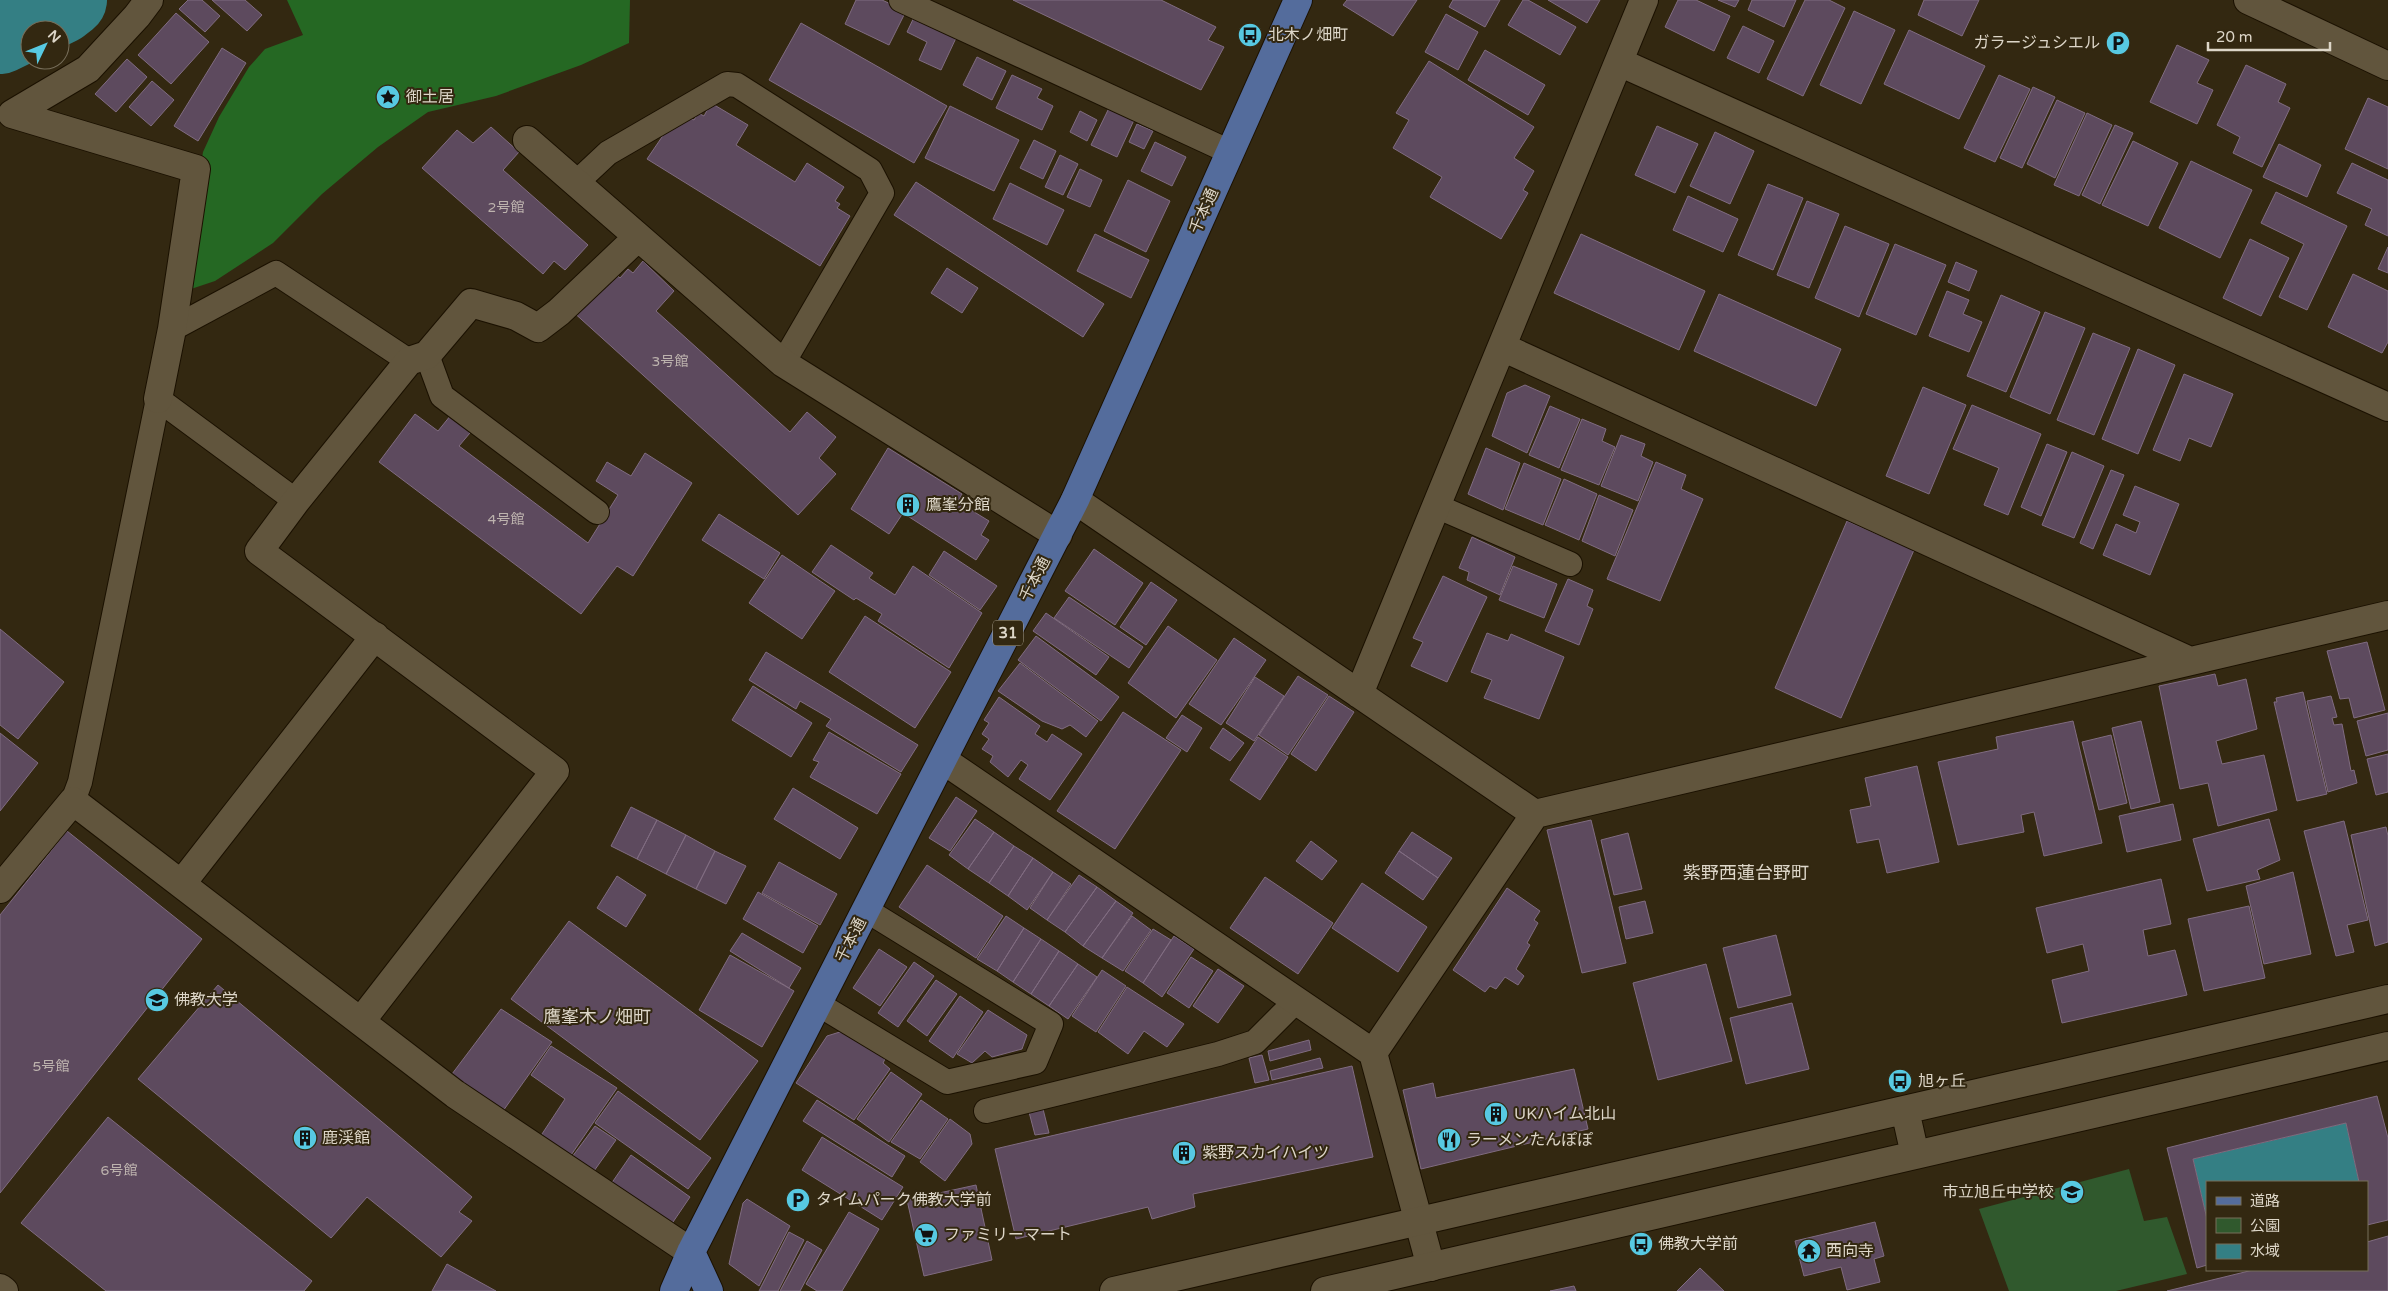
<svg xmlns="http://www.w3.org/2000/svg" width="2388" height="1291" font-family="'Varela Round','Noto Sans JP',sans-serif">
  <rect width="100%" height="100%" fill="#332811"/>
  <path fill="#30592d" d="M2129,1169L2144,1221L2167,1217L2187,1274L2116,1291H2009L1979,1209Z"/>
  <path fill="#256823" d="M287,0H630L629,43L581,65L496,96L428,112L378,147L322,194L273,243L215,281L185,291L192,220L203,152L219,117L249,67L265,49L303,35Z"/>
  <path fill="#347f84" d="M2346,1123L2359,1182H2207V1219L2193,1159Z"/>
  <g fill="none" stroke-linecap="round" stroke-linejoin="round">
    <path stroke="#347f84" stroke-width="74" d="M0,37L61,7L70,0"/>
  </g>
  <path fill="#5d4a5e" stroke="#806c81" d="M188,0H202L220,16L205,32L179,9Z
    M212,0H245L262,15L247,31Z
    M856,0H882L906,11L889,45L845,24Z
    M1013,0H1161L1216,27L1208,40L1224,47L1201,90Z
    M1347,0H1417L1393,36L1343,5Z
    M1453,0H1500L1485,27L1449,7Z
    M1523,0H1528L1576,27L1560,55L1508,25Z
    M1548,0H1600L1587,23Z
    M1678,0H1696L1730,16L1714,51L1665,27Z
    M1718,0H1739L1735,7Z
    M1752,0H1796L1784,27L1748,10Z
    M1805,0H1829L1845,8L1803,96L1767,79Z
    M1924,0H1979L1962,36L1918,15Z
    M1854,11L1895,30L1861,104L1820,85Z
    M176,13L209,42L171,84L138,55Z
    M916,13L956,38L941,70L919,60L927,42L907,32Z
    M1446,14L1478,32L1458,70L1425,52Z
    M801,23L947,106L914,163L769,80Z
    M1743,26L1774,41L1759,73L1727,58Z
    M1909,30L1985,66L1959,119L1884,84Z
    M2177,45L2209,60L2197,83L2213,90L2197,124L2150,102Z
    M222,48L246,63L198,141L174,126Z
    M1485,50L1545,85L1528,115L1468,80Z
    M977,57L1006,71L992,100L963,85Z
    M127,59L147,77L116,112L95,94Z
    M1429,61L1534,127L1514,158L1534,171L1523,190L1528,193L1501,239L1430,197L1442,177L1393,148L1409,120L1396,113Z
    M2246,65L2286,84L2278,102L2290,108L2262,167L2233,153L2240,137L2217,125Z
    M1012,75L1042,89L1037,98L1053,106L1042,130L996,108Z
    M1999,75L2030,89L1995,162L1964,148Z
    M152,81L174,100L151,126L129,107Z
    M2033,87L2055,97L2022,168L2000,158Z
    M2368,98L2388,107V169L2345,149Z
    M2057,100L2085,113L2055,178L2027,164Z
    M711,103L748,125L736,145L795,182L807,163L844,187L835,201L840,204L837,208L850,216L820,266L647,159L679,112L694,120L698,113L704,116Z
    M950,106L1019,140L994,191L925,158Z
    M1109,108L1134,120L1117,157L1091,145Z
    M1080,111L1097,120L1087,141L1070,132Z
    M2087,113L2112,125L2079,196L2054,185Z
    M1137,124L1153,131L1144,149L1129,142Z
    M2115,125L2133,133L2100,204L2082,195Z
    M1657,126L1698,144L1675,193L1635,175Z
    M491,127L519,152L503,170L588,245L565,270L554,261L543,274L422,168L457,130L473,143Z
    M1715,132L1754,151L1730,204L1690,186Z
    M1034,140L1056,151L1043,179L1020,168Z
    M2133,141L2178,163L2148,226L2102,205Z
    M1155,142L1186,157L1172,186L1141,171Z
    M2279,144L2321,165L2307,197L2263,177Z
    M1060,155L1078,164L1063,195L1045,187Z
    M2191,161L2252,190L2220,258L2159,228Z
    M2352,163L2388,180V236L2365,225L2372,209L2337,193Z
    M1080,169L1102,180L1090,207L1067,197Z
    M1128,180L1170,201L1146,252L1104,231Z
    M916,182L1104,304L1083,337L894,215Z
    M1010,183L1064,210L1047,245L993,219Z
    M1768,184L1803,198L1773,270L1738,255Z
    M2276,192L2347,226L2307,310L2279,297L2304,244L2261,223Z
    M1688,196L1738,219L1723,252L1673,230Z
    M1807,201L1839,214L1809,288L1777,275Z
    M1845,226L1889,244L1859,317L1815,298Z
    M1095,234L1149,260L1131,298L1077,271Z
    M1581,234L1705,291L1679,350L1554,293Z
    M2250,239L2289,258L2261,316L2223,298Z
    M1895,244L1946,265L1916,335L1866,314Z
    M2388,247V273L2378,269Z
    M643,261L674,291L656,311L790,432L807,412L836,437L819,458L836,474L798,515L571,310L609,268L620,278L628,269L633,273Z
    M1956,262L1977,271L1969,291L1948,282Z
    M947,268L978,288L962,313L931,293Z
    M2353,274L2388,291V342L2382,353L2328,327Z
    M1947,291L1969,300L1963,314L1982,322L1969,352L1929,336Z
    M1719,294L1841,349L1816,406L1694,351Z
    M2001,295L2040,312L2006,392L1967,376Z
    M2045,312L2085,328L2050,414L2010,397Z
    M2093,333L2130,348L2094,435L2057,420Z
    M2138,349L2175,365L2138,454L2102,439Z
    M2184,374L2233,394L2211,447L2189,438L2180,461L2153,450Z
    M1525,385L1550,396L1527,453L1492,436L1507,393Z
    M1923,387L1966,405L1929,494L1886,476Z
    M1972,405L2041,434L2008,515L1984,505L1999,468L1953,449Z
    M1550,406L1580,419L1559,468L1529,455Z
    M455,410L475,427L459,446L588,543L618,495L596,481L607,462L631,476L645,453L692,483L633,576L617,566L581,614L379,462L415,414L438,431Z
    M1582,419L1606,429L1602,441L1615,447L1599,485L1561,470Z
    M1621,435L1645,444L1641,456L1653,462L1638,501L1601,486Z
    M2047,444L2067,452L2041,516L2021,507Z
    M888,448L962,494L958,502L989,521L981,535L989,540L976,560L903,513L889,534L851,509Z
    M1486,448L1520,463L1503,510L1468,494Z
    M2072,452L2104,466L2074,538L2042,525Z
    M1656,462L1686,475L1681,489L1703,499L1660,601L1607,579Z
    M1524,463L1561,479L1543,525L1505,509Z
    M2111,470L2124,475L2093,549L2080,543Z
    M1564,479L1597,494L1579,540L1545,525Z
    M2135,486L2179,504L2150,575L2103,555L2116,524L2136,533L2140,522L2123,515Z
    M1599,495L1633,510L1615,556L1582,541Z
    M719,514L780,553L764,579L702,540Z
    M1847,521L1914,550L1841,718L1775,688Z
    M1472,537L1515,557L1500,595L1467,580L1469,572L1459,568Z
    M831,545L873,573L869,578L895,595L913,566L982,613L949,668L878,621L882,614L856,598L854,600L812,572Z
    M1094,549L1143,583L1115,625L1065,591Z
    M944,551L997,586L980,610L929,575Z
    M782,555L835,591L802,639L749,603Z
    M1513,566L1557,584L1544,618L1499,600Z
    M1443,576L1487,597L1447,682L1411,666L1423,642L1413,638Z
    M1568,579L1593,590L1587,606L1593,609L1579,645L1545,631Z
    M1151,582L1177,600L1146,645L1120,627Z
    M1069,597L1143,647L1129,668L1054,618Z
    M1046,613L1109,657L1096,675L1033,631Z
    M865,616L951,672L915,728L829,672Z
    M1168,626L1217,660L1176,718L1128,683Z
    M0,629L64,682L18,739L0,725Z
    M1487,633L1508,641L1511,634L1564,657L1539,719L1484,698L1492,680L1471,672Z
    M1036,636L1119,697L1101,721L1018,660Z
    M1234,638L1266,660L1221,725L1189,704Z
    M2367,642L2385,710L2354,718L2349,698L2340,699L2327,651Z
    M766,652L918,745L901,772L826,726L831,719L800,701L796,709L749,680Z
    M1020,663L1098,721L1086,737L1070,725L1062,729L1042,721L998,691Z
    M2215,674L2218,686L2246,679L2257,729L2216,741L2222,764L2264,755L2277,810L2218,826L2208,783L2180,789L2159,686Z
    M1298,676L1328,695L1288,755L1259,735Z
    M1255,677L1284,696L1254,741L1226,723Z
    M753,686L812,723L791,757L732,720Z
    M2303,692L2327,794L2297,801L2274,702H2277L2276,698Z
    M1329,696L1354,712L1316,771L1291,754Z
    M2331,696L2337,717L2332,718L2334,725L2342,724L2351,771L2354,770L2357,783L2328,792L2307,701Z
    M999,697L1040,726L1035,734L1047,742L1052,734L1082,754L1050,800L1019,779L1028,765L1021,760L1008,777L990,762L993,756L982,749L989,739L982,734L989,723L984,720Z
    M1123,712L1181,750L1115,849L1057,811Z
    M2388,713V750L2366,756L2357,721Z
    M1182,715L1202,728L1187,752L1166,738Z
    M2073,721L2102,843L2044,856L2034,812L2021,815L2024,832L1958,845L1938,762L1998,749L1996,737Z
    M2141,721L2160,802L2131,809L2112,728Z
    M1223,728L1244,743L1230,761L1210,748Z
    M829,732L901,774L877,814L810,777L819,762L813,760Z
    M0,733L38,763L0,811Z
    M2111,735L2127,803L2099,810L2082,742Z
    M1258,737L1288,757L1260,800L1230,780Z
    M2388,754V792L2376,795L2367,759Z
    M1917,766L1939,862L1887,873L1879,839L1857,843L1850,810L1871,806L1865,778Z
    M793,788L858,828L840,859L774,819Z
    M956,797L977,811L950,851L929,838Z
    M2173,804L2181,840L2127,852L2119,816Z
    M631,807L657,820L637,859L611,846Z
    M975,819L994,832L968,869L949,855Z
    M2269,819L2280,860L2257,870L2260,879L2207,891L2193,839Z
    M657,820L686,835L666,874L637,859Z
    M1591,820L1626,963L1582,973L1547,830Z
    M2344,821L2368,920L2347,925L2354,952L2336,956L2304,831Z
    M2386,827L2388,836V942L2375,946L2351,835Z
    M67,831L202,939L0,1193V915Z
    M994,832L1014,846L989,883L968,869Z
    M1412,832L1452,858L1438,878L1399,851Z
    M1628,833L1642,889L1614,895L1601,840Z
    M686,835L715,851L696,889L666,874Z
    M1311,841L1337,861L1322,880L1296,861Z
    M1014,846L1033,858L1008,896L989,883Z
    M715,851L746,866L726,904L696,889Z
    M1399,851L1438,878L1423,900L1385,873Z
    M1033,858L1053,872L1027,910L1008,896Z
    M779,862L837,894L820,925L762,893Z
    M927,865L1003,916L976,958L899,907Z
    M1053,872L1071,884L1047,920L1030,908Z
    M2293,872L2311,954L2264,964L2246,886Z
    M1079,875L1097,887L1065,932L1047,920Z
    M617,876L646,895L626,927L597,908Z
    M1265,877L1333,923L1298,974L1230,928Z
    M2161,879L2171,924L2143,930L2148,956L2175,950L2187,995L2062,1023L2052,980L2089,971L2083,944L2047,953L2036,908Z
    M1362,883L1427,927L1398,972L1332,928Z
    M1097,887L1116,901L1083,946L1065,932Z
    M1507,888L1540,911L1534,920L1538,923L1527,943L1530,945L1516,969L1524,976L1518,985L1505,977L1496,989L1490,986L1485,992L1453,970Z
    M758,892L818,926L803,953L743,919Z
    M1116,901L1133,913L1102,958L1083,946Z
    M1645,901L1653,933L1626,939L1619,907Z
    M2249,906L2265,978L2204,991L2188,919Z
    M1006,916L1024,928L997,971L977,959Z
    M1132,916L1151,930L1123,971L1102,958Z
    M569,921L758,1061L700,1140L511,999Z
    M1024,928L1041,939L1013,982L997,971Z
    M1153,929L1171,940L1143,983L1125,971Z
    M742,933L801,968L789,988L730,951Z
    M1776,935L1791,995L1738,1008L1723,948Z
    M1174,936L1194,949L1162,997L1143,983Z
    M1041,939L1059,951L1031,994L1013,982Z
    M879,949L907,967L880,1006L853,988Z
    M1059,951L1078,964L1049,1006L1031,994Z
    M730,955L794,991L762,1047L699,1010Z
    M1191,957L1213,971L1189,1008L1167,993Z
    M914,962L934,976L898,1027L878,1013Z
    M1078,964L1097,977L1068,1019L1049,1006Z
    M1706,964L1732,1061L1658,1080L1633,983Z
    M1218,969L1244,986L1218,1023L1193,1006Z
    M1102,970L1126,986L1096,1032L1072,1016Z
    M936,980L957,994L927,1036L907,1021Z
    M218,985L472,1197L459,1212L472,1221L441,1257L367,1197L331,1238L138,1079Z
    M1127,987L1184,1024L1167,1047L1144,1031L1128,1054L1098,1032Z
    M960,996L983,1012L953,1058L929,1041Z
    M1792,1003L1809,1069L1746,1084L1730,1018Z
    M501,1009L552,1042L503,1111L452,1074Z
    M988,1010L1027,1035L1022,1049L992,1057L985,1051L972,1063L957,1054Z
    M843,1031L885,1059L883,1063L890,1069L854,1120L796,1083L827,1036Z
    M1309,1040L1311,1050L1270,1061L1268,1051Z
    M551,1046L617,1088L569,1158L540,1137L565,1099L531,1075Z
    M1262,1055L1269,1080L1255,1083L1249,1058Z
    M1320,1058L1323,1068L1272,1080L1270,1071Z
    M1352,1066L1373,1157L1193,1194L1195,1207L1152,1219L1148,1207L1016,1239L995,1149Z
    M1574,1069L1588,1129L1421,1169L1403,1090L1433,1083L1436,1098Z
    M891,1072L922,1094L889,1142L857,1119Z
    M618,1091L711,1158L688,1189L595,1123Z
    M2377,1096L2388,1138V1220L2367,1225V1182H2359L2346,1123L2193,1159L2207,1219V1265L2197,1268L2167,1148Z
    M817,1100L905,1156L892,1177L803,1121Z
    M921,1100L948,1119L920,1159L891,1142Z
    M1043,1109L1049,1133L1035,1135L1029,1112Z
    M108,1117L312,1281L304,1291H106L21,1223Z
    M950,1119L970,1134L972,1144L945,1181L920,1162Z
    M595,1126L616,1140L594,1171L572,1157Z
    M822,1137L903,1187L882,1220L802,1170Z
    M631,1155L690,1197L671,1225L611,1184Z
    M976,1185L992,1260L924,1276L907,1200Z
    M747,1199L790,1226L759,1286L729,1264L743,1203Z
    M849,1212L879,1229L842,1291H817L806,1284Z
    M1875,1222L1884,1256L1874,1259L1880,1282L1847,1290L1841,1267L1804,1276L1795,1241Z
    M789,1232L804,1240L778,1291H759Z
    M2388,1236V1291H2167L2253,1270H2367V1242Z
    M807,1241L822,1250L800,1291H780Z
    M447,1264L496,1291H432Z
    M1700,1268L1724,1291H1677Z
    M1574,1286L1576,1291H1550Z"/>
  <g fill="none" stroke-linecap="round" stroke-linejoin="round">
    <g stroke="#1b1100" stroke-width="26">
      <path id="lane" d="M901,0L1230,152
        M577,182L608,153L727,84L737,85L870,170L882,193L783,363
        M172,329L276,273L409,361
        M427,355L442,396L597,512
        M1436,506L1570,564
        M73,801L80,782L158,399L296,501
        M818,1004L947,1082L1035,1062L1051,1024L866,910
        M986,1111L1218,1054L1255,1042L1296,1001"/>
    </g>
    <g stroke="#1b1100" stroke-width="30">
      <path id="street" d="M149,0L137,16L88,69L12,114L196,169L172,329L158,399
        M2248,0L2388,66
        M1619,62L2388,407
        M527,140L783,363L1058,535
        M1502,347L2190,661
        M1075,500L1535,814
        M1359,694L1644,0
        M943,760L1373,1053L1535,814L2388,615
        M182,883L375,636
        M0,889L73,801L455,1094L691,1252
        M361,1021L555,771L259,551L296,501L409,361L427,355L471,303L516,316L538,328L559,312L637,238
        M1373,1053L1431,1267
        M0,1288L4,1291"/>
    </g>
    <g stroke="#1b1100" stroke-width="30">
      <path id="secondary" d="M1905,1110L1915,1155
        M1114,1291L2388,999
        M1325,1291L2388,1046"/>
    </g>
    <g stroke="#1b1100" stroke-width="30">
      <path id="primary" d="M691,1252L709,1291
        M674,1291L691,1252L1075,500L1298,0"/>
    </g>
    <use href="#lane" stroke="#61553d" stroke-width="24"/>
    <use href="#street" stroke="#61553d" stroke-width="28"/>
    <use href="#secondary" stroke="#61553d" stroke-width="28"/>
    <use href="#primary" stroke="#546c9c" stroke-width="28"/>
  </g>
  <defs>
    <g id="bus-disc" transform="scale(1.25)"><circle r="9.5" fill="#57c9e2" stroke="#332811"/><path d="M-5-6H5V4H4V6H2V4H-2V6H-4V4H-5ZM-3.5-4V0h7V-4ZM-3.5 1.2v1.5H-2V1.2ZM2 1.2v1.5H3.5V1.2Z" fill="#111"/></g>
    <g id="parking-disc" transform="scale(1.25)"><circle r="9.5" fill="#57c9e2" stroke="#332811"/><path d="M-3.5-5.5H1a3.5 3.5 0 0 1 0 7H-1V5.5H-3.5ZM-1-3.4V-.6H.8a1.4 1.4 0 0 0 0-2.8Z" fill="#111"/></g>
    <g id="sight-disc" transform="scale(1.25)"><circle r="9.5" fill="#57c9e2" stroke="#332811"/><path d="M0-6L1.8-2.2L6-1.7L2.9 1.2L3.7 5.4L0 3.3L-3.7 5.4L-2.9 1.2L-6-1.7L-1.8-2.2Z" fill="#111"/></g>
    <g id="building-disc" transform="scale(1.25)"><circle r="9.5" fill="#57c9e2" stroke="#332811"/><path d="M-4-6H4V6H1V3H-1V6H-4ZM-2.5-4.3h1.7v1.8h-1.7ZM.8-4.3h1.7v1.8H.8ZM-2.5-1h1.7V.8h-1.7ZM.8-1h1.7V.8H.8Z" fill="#111"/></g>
    <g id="university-disc" transform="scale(1.25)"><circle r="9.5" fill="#57c9e2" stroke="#332811"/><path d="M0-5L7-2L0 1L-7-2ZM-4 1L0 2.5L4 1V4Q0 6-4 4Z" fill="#111"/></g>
    <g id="restaurant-disc" transform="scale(1.25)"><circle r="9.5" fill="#57c9e2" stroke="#332811"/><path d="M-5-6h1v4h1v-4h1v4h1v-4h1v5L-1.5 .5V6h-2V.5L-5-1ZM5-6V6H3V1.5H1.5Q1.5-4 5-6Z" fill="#111"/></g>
    <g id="school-disc" transform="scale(1.25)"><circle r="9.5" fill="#57c9e2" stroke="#332811"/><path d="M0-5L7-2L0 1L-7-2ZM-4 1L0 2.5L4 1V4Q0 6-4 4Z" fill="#111"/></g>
    <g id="supermarket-disc" transform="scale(1.25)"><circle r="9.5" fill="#57c9e2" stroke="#332811"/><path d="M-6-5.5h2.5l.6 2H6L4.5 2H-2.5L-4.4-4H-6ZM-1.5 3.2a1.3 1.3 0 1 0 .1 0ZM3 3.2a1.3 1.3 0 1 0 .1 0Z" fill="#111"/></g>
    <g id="temple-disc" transform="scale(1.25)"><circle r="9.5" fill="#57c9e2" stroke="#332811"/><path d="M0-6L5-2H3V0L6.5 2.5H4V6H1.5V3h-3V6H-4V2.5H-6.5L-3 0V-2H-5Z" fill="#111"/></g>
  </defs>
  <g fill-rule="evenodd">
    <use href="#bus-disc" x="1250" y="35"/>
    <use href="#parking-disc" x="2118" y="43"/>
    <use href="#sight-disc" x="388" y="97"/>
    <use href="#building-disc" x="908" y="505"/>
    <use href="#university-disc" x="157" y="1000"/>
    <use href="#bus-disc" x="1900" y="1081"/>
    <use href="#building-disc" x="1496" y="1114"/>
    <use href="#building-disc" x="305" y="1138"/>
    <use href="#restaurant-disc" x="1449" y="1140"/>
    <use href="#building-disc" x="1184" y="1153"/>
    <use href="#school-disc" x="2072" y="1192"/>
    <use href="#parking-disc" x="798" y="1200"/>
    <use href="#supermarket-disc" x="926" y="1235"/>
    <use href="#bus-disc" x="1641" y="1244"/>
    <use href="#temple-disc" x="1809" y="1251"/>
  </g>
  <g text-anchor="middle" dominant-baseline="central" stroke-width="4" stroke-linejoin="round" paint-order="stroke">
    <g font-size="14" fill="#bdb3ae">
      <text x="506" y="207">2号館</text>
      <text x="670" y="361">3号館</text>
      <text x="506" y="519">4号館</text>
      <text x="51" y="1066">5号館</text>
      <text x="119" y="1170">6号館</text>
    </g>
    <rect fill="#332811" stroke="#aaa291" stroke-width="1" x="993" y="620.5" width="30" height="25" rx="4"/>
    <g font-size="15" font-weight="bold" fill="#ddd6c8">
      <text x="1008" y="633">31</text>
    </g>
    <g font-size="16" fill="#ddd6c8" stroke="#332811" text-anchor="start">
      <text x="1268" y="35">北木ノ畑町</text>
      <text x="2100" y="43" text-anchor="end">ガラージュシエル</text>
      <text x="406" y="97">御土居</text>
      <text x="926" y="505">鷹峯分館</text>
      <text x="174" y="1000">佛教大学</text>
      <text x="1918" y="1081">旭ヶ丘</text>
      <text x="1514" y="1114">UKハイム北山</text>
      <text x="322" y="1138">鹿渓館</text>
      <text x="1466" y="1140">ラーメンたんぽぽ</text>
      <text x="1202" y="1153">紫野スカイハイツ</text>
      <text x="2054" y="1192" text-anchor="end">市立旭丘中学校</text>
      <text x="816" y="1200">タイムパーク佛教大学前</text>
      <text x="944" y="1235">ファミリーマート</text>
      <text x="1658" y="1244">佛教大学前</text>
      <text x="1826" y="1251">西向寺</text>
    </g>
    <g font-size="16" fill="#ddd6c8" stroke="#332811">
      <text transform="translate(1204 211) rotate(-66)">千本通</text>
      <text transform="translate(1035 579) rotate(-63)">千本通</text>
      <text transform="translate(851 940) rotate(-63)">千本通</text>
    </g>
    <g font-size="18" fill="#ddd6c8" stroke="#332811">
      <text x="1746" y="873">紫野西蓮台野町</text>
      <text x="597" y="1017">鷹峯木ノ畑町</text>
    </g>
  </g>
  <rect x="2206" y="1181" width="162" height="90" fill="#332811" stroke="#776e5a"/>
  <rect x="2216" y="1197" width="25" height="8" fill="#546c9c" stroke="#776e5a"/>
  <text x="2250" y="1206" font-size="15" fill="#ddd6c8">道路</text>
  <rect x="2216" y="1218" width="25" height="15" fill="#30592d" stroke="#776e5a"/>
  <text x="2250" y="1231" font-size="15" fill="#ddd6c8">公園</text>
  <rect x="2216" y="1244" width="25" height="15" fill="#347f84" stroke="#776e5a"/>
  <text x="2250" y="1256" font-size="15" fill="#ddd6c8">水域</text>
  <g transform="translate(45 45) rotate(47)"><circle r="24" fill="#332811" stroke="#776e5a"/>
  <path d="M0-4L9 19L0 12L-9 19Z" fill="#57c9e2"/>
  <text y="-8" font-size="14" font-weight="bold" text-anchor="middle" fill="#ddd6c8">N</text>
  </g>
  <path d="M2208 42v8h122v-8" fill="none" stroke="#ddd6c8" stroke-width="2.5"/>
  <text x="2216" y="42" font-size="15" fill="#ddd6c8" stroke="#332811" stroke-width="4" paint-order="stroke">20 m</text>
</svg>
